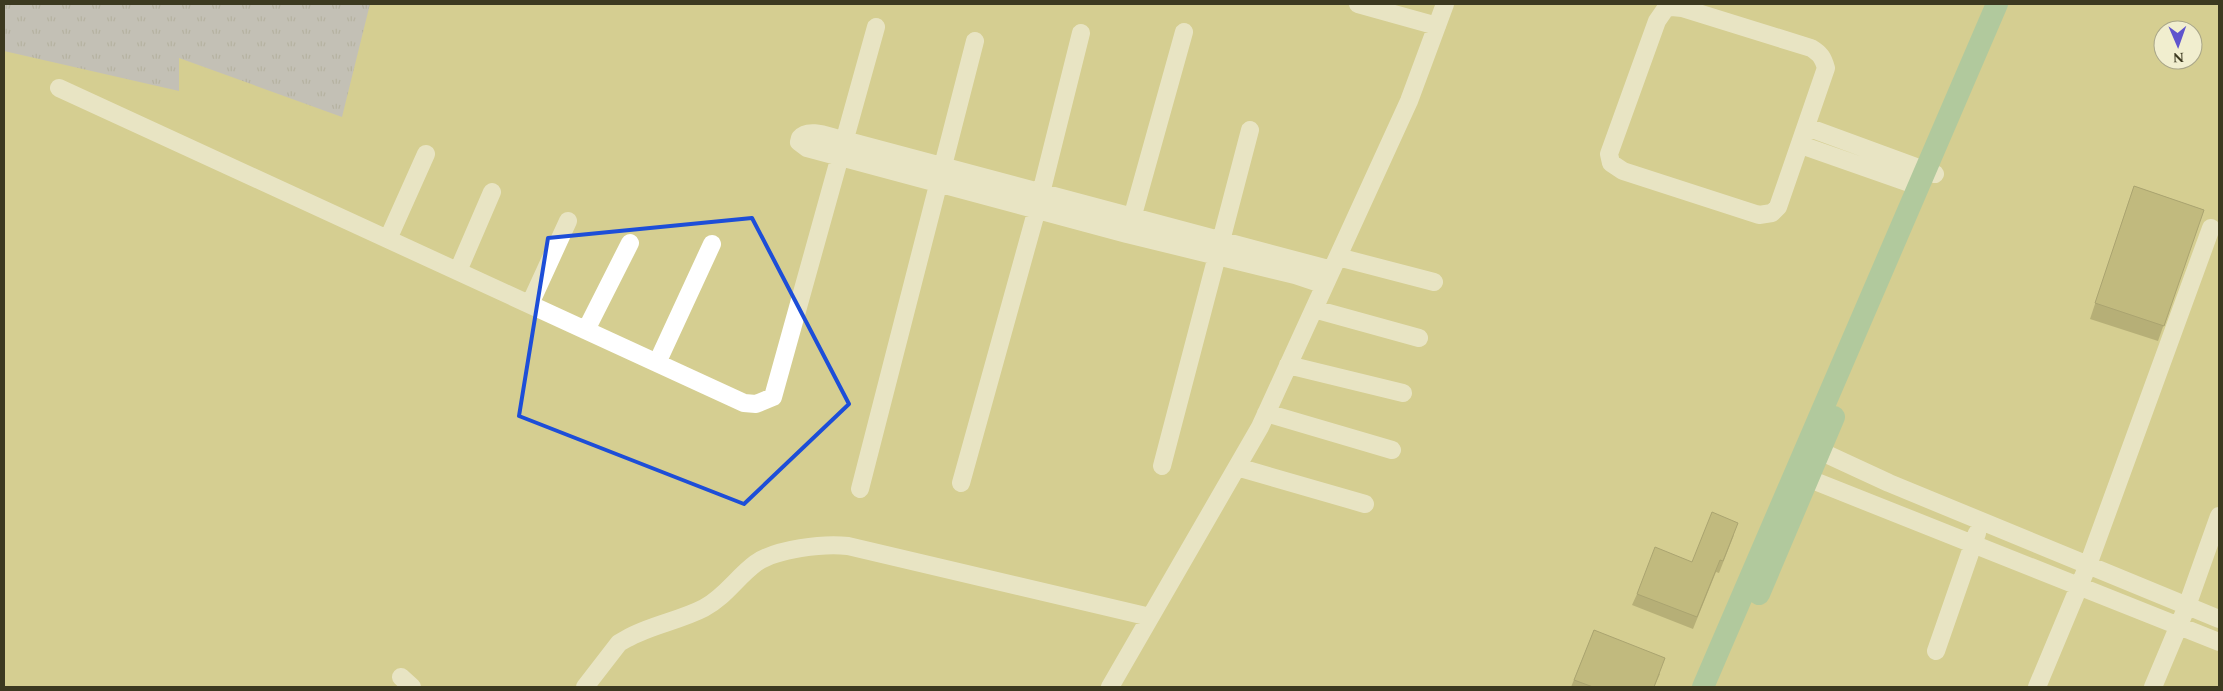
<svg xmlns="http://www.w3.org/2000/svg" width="2223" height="691" font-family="Spectral,serif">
  <defs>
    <pattern id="grass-tufts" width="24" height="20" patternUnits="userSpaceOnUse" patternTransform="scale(1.25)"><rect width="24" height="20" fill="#aeb0df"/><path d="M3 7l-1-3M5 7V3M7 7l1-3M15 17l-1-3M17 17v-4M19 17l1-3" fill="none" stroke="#8f90b4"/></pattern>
  </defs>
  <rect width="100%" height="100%" fill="#d5ce91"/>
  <path fill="url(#grass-tufts)" d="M4,4H370L342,117L179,58V91L4,51Z"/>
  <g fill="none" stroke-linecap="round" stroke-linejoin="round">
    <path stroke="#fff" stroke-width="18" d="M1358,4L1437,26
      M1672,7L1682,8L1811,48C1821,54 1823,58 1826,68L1778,207L1772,213L1759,215L1623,171L1611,163L1609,154L1657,21L1666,8Z
      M59,88L744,403L756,404L773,397L876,27
      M1807,127L1935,174
      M1801,145L1918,186
      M1129,229L1184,32
      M388,239L426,154
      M1338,257L1434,282
      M458,271L492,192
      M1325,285L1295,275L1127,234L807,148L799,142L800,138C809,127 832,138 844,140L1332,270
      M530,304L568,221
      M1314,309L1419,338
      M586,330L630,243
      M657,363L712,244
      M1288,365L1403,393
      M1266,413L1392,450
      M1809,446L1889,483L2219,619
      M1162,466L1250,130
      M1237,467L1365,504
      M1797,474L2219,642
      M961,483L1037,209L1081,33
      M860,489L975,41
      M1936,651L1977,533
      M401,677L412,687
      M585,687L619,643L626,639C650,625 679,621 704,608C725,597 737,577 756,563C776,549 824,543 848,546L1150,617
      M1110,687L1260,427L1409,101L1445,4
      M2037,687L2088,565L2211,228
      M2153,687L2187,606L2219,516"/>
    <path stroke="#86c4aa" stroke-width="22" d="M1759,594L1834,417
      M1703,687L1997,4"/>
  </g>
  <path fill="#918b58" d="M2134,186L2204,210L2158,341L2090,319Z
    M1734,535L1719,573L1716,572L1693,629L1632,605L1637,594L1692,562Z
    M1594,630L1660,674L1654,687H1571Z"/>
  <path fill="#a9a266" stroke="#767147" d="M2134,186L2204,210L2164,326L2095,303Z
    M1712,512L1738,523L1723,561L1720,560L1697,617L1637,594L1655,547L1692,562Z
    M1594,630L1665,658L1654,687H1593L1574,680Z"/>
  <path d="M0 0H2223V691H0ZM752,218L849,404L744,504L519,416L548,238Z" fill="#d5ce91" fill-opacity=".55" fill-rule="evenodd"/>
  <path fill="none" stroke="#1d4ed8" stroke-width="4" stroke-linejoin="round" d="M752,218L849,404L744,504L519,416L548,238Z"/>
  <rect width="2223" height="691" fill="none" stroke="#3c3920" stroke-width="10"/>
  <g transform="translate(2178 45) rotate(178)"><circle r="24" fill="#f1eecf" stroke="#a9a689"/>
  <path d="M0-4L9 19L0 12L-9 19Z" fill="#5f54cd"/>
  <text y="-8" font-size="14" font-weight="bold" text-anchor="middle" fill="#3c3920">N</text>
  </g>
</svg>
